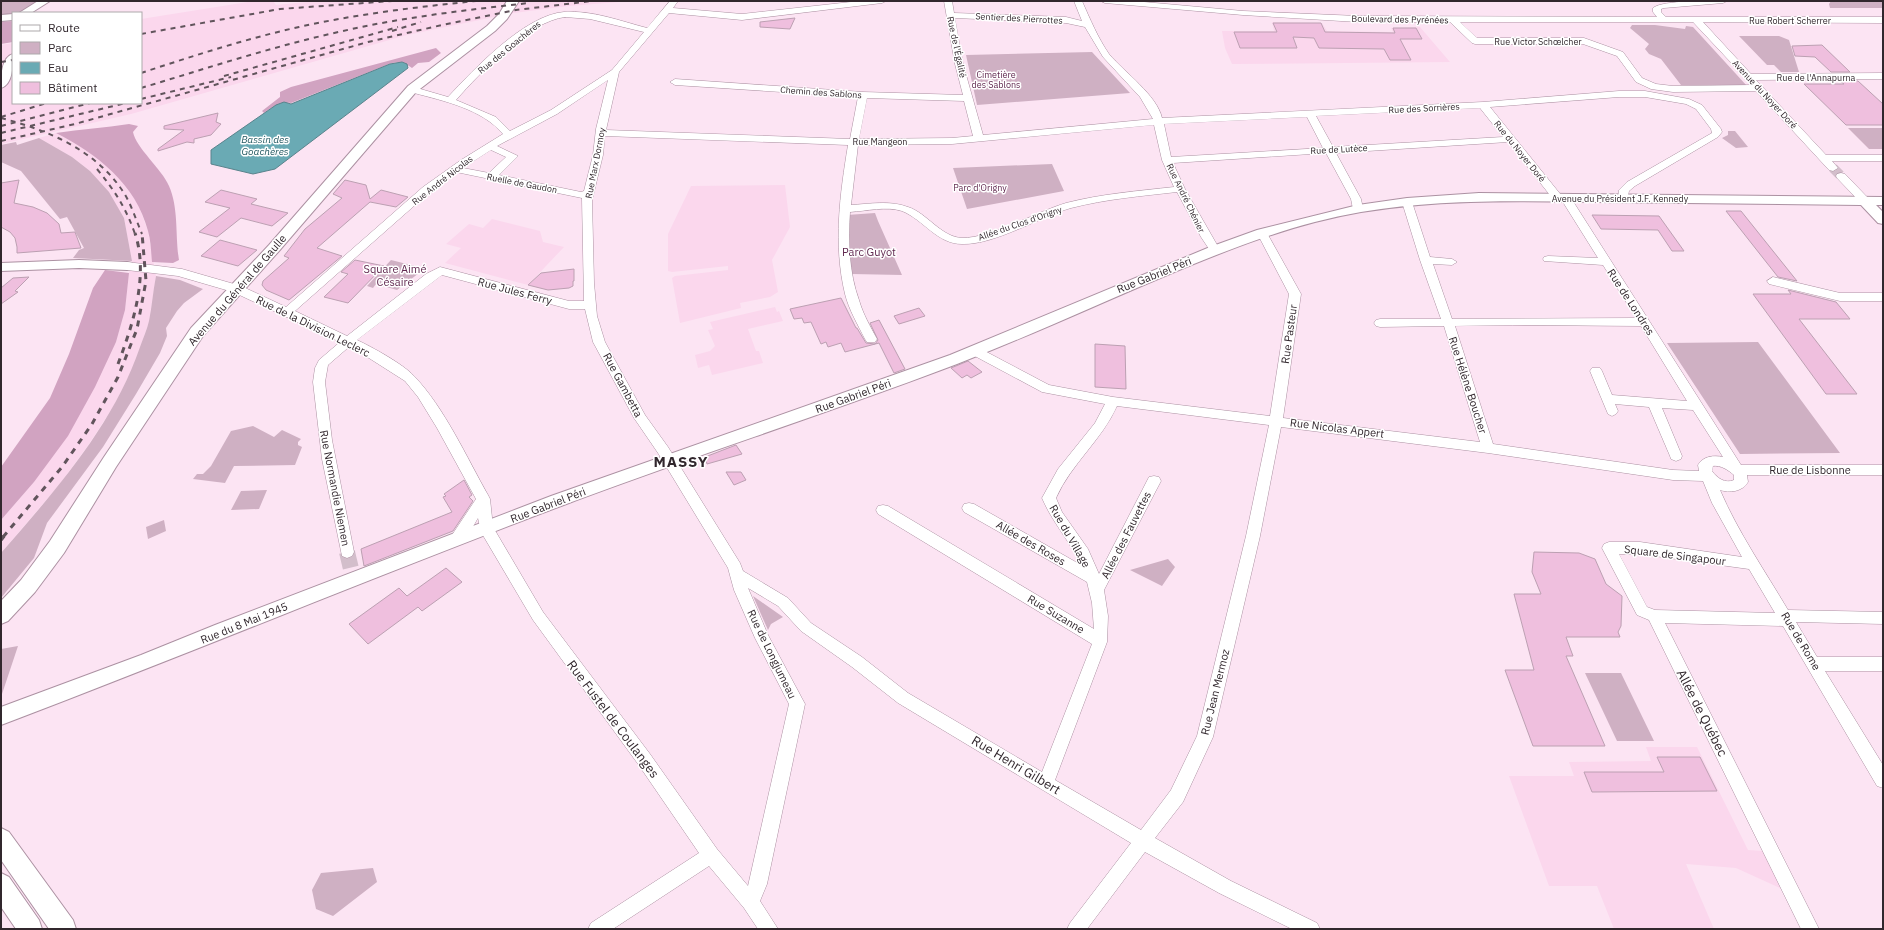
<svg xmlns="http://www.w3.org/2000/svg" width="1884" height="930" font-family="'IBM Plex Sans',sans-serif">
  <rect width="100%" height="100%" fill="#fce4f3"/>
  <path fill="#fbd7ed" d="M254,1H273L276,5L317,1H632L568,6L514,13L407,35L131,114L1,144V45L13,43V103H141V19Z
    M1272,22L1322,23L1327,31L1393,32L1391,28L1420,27L1450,62L1232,64L1225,48L1222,31H1274Z
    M56,133L76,143L100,159L121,180L138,204L148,231L156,276L149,322L132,370L115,404L89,444L59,485L1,553V520L34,482L116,342L125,310L129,273L132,261L124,218L90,171L72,157L39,138Z
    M785,185L790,227L772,260L778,292L770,297L740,303L741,308L680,323L672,278L675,276L728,270V266L672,272L668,271V234L691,186Z
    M492,219L540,231L543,242L564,247L528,285L445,263L461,248L446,244L469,224L483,228Z
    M775,307L777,312L779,311L783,321L748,329L756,351H759L763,363L712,375L709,365L698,368L695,355L710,351L715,346L708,330L713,329L710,322Z
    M1646,747H1697L1748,850L1763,851L1782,889L1736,868L1686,864L1714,929H1614L1597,886H1549L1509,776H1574L1569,762L1651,761Z"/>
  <path fill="#cfb0c3" d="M1,1H39L20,12L1,15Z
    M1831,1H1883V8H1830L1829,4Z
    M1632,25H1655L1685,29L1686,26L1693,27L1747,86L1681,85L1661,59L1649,54L1645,49L1649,44L1630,28Z
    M1739,36H1779L1789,40L1799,72H1781L1774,65H1767Z
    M1092,52L1130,93L977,105L966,55Z
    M1848,128H1883V149H1869Z
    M1728,131H1735L1748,147L1736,148L1722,138L1728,135Z
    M39,138L72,157L90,171L109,192L124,218L132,261L73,258L79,250L84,248L67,217L60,219L21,171L1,162V145L16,142L17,145Z
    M1052,164L1064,191L967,209L953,168Z
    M875,213L878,221L902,275L852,274L848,250L847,215Z
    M391,260L419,267V273L397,290L376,284L373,288L367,286Z
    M156,276L180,280L203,289L184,303L177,311L166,328L167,336L160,353L136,394L103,447L47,523L34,558L1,598V553C55,491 113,426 140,347C143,338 147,330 149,321C152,306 153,291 156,276Z
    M1758,342L1840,453L1740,454L1667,343Z
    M253,426L274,437L282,430L301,439L298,442V445L302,447L295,465L234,466L225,483L193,479L197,474H203L211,466L231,431Z
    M267,490L259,509L231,510L241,491Z
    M164,520L166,531L148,539L146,527Z
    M1168,559L1175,567L1162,586L1130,570Z
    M753,596L783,617L771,624L768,630Z
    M18,646L2,694H1V649Z
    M1585,673H1621L1654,741H1617Z
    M373,868L377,882L333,916L316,909L312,890L321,873Z"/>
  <path fill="#d1a3c1" d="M13,21V42L1,44V22Z
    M436,48L441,53L429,62L418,63L412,68L403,62L392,63L291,103C280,102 273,107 264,113L262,111L280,97V92L291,87Z
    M129,124L138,126L133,132C136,148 162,169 169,186C179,209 175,236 179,260L173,263L152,262C151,252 151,241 148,231C136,184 97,154 56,133C81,129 105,128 129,124Z
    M105,270L129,273L125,310L116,342L95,387L68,436L34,482L1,520V467L50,398L69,354L93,288Z"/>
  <path fill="#6aaab4" stroke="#59838c" d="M402,62L407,64L408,68L275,169L253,174L211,164V150L276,105L284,102L291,104L390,64Z"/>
  <path fill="#efbfde" stroke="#bca0b2" d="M795,18L790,29L760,27V22Z
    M1273,23H1321L1325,32L1395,33L1393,28H1416L1422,39H1400L1411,60H1390L1384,49L1319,48L1314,38L1293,37L1297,48H1240L1234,32H1277Z
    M1822,45L1850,72H1831L1815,57L1795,56L1792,46Z
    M1840,81H1858L1883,104V125H1846L1804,84H1844Z
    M218,113L216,122L221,124L211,135L194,139V143L187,142L158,151V149L184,130L164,129V126Z
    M19,180L14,203L33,207L47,213L59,224L61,233L75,232L81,248L17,253V247L15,238L10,232L1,227V183Z
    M345,180L366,185L370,199L381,190L408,197L396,207L370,202L317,248L342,256L289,300L266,290L262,285L263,281L289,258L284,256L305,229L342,198L333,194Z
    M221,190L257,199L251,204L288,213L272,226L241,218L217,237L199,232L230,208L205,202Z
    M1726,211H1741L1797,281L1778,277Z
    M1592,215L1659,216L1684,251H1672L1658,230L1601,229Z
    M220,240L257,250L238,266L201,256Z
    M355,260L384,266L348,303L324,297L348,274L341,272Z
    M574,269V281H573V286L569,288L548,290L528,285L541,273Z
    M29,277L15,291L18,292L1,304V288L13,278Z
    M1788,290L1836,302L1850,319H1799L1857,394H1826L1753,294H1791Z
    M841,298L856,328H857L866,343L875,344L878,340L870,323L879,320L905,369L894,373L879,343L845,352L841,343L828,347L826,342L821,344L811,322L804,323L802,318L794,319L790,309Z
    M919,308L925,316L899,324L894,316Z
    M1095,344L1125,346L1126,389L1095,387Z
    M968,361L982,372L971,378L967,375L962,378L951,368Z
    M736,445L742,454L707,464L705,457Z
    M726,472H741L746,480L734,485Z
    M464,480L472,495L469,497L473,501L453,531L364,566L361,549L452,512L443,497L446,496L444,494Z
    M1534,552L1579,553L1595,559L1606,584L1622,596L1621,626L1618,632L1620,637H1566L1573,656H1566L1605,746H1533L1505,670H1534L1514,594H1541L1532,572Z
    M446,568L462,582L422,611L418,607L368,644L349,624L399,588L407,596Z
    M1657,757H1700L1717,791L1592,792L1584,772H1664Z"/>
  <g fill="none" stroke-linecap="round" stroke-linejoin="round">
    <path stroke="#d3becb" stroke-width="10" stroke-dasharray="10 4.5" stroke-linecap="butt" d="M1833,168L1841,176"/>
    <path stroke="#d3becb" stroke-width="16" stroke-dasharray="16 8" stroke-linecap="butt" d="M347,552L352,573"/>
    <g stroke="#ac91a2" stroke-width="1">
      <path id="minor" d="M670,1H678L673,8L742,14L860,1H886L882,3L742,20L669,13L619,72L606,130L850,139L858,97L675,85L670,82L675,79L863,92L963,95L955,64L944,1H952L954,13L1066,17L1082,21L1074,1H1082C1090,19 1098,38 1109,54C1124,72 1157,95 1162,118L1483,102L1619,91H1645L1689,99L1702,105L1721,129L1722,132L1718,137L1635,186L1629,191L1627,200L1623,201L1618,198L1619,190L1627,182L1712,133L1711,129L1696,109L1686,104L1645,97H1619L1490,107L1561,195H1569L1741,465H1883V475H1747L1748,482C1742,492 1730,493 1720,490C1738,532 1765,571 1788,610L1883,612V624L1796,622L1817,657H1883V671H1825L1883,765V788L1877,786L1783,626L1665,623L1819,929H1801L1649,620L1637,615L1602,548L1604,544L1609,542H1640L1742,557L1712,503L1703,481L1673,480L1488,453L1281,427L1260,536L1213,737L1183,802L1155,838L1231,881L1317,923L1320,929H1292L1219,893L1145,852L1087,929H1067L1070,923L1131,843L898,703L852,667L801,631L778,606L748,588L768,635L805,704L767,884L760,901L778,929H758L744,908L709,866L613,929H588L591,923L699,853L638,764L533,620L481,532L478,518C472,527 465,547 452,543L450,539L452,535L476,499L437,428L418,397L405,381L350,346L328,365L325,382L332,440L354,552L352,556L347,558L342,556L322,459L313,382L315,368L319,360L340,342L233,292L178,276L127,270L122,266L127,262L182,269L241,286L286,307L423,187L461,160L503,134C482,109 444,101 414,93L412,91L414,89L417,88L448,97C474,69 525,15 564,12C592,10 620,21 647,28ZM565,17L590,19L644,32L612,70L551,110L510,131L496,117L456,100C480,73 529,21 565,17ZM955,18L1066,23L1085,27L1103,57L1140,97L1153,119L983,135L963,64ZM608,80L596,129L593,155L584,191L581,192L499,175L518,156L497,146L557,114ZM867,98L964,101L973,136L952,138L859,139ZM1480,108L1503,137L1333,147L1316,116ZM1307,117L1323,148L1171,157L1164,124ZM1154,125L1162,160L1174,187C1138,191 1101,194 1066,203C1036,212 992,238 962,238C941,237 927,213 908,207C890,200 869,204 851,205L858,145L952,144ZM605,136L848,145C840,194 833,244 845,294C849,310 858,325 865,339L867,342H875L877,339C870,326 863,314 859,300C849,273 848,240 850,212C866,211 887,206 902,211C924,220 937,244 962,244C995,245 1039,217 1071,208C1106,199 1142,196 1177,192L1201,237L1211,252L1215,253L1220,250L1185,189L1173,163L1326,153L1351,199L1353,209L1358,212L1363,209L1361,199L1336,153L1508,142L1553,199H1561L1598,258L1548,256L1544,257L1543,259L1544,261L1603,265L1636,318L1452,319L1433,264L1452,265L1457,262L1452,259L1430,257L1412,202L1407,199L1402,202L1420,260L1441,319H1380L1376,320L1374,323L1376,326L1380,327L1444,326L1480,442L1283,418L1301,294L1267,233L1262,230L1257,233L1289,294L1270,416L1113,397L1049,385L979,348H971L969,351L971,354L1042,392L1105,404L1095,423L1058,469L1042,498C1052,522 1070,541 1081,565L974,504L969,503L964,504L962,508L964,512L1087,582L1092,603L1094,629L888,506L883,505L878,506L876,510L878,514L1092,644L1042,772L908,693L862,657L811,623L788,598L743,571L740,563L668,447L645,415L605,342L597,316L594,283L592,200L603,155ZM491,150L506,157L489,173L463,168ZM456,172L582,198L584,301H569L440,267L426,274L347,336L295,311L431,191ZM442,275L569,309H585L593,342L634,418L658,453L728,568L734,590L755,638L789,704L748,886L717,849L650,754L543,612L493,527L490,499L488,495C467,458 444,407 414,376C403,364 372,347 357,340ZM1513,325L1641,326L1687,401L1612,395L1602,371L1600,368H1592L1590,371L1608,414L1612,416L1616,414L1618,411L1615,404L1649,407L1670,456L1671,459L1676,461L1681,459L1682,456L1662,408L1693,410L1723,457C1714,455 1703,456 1698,465L1699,471L1673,470L1493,444L1455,326ZM1117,406L1269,425L1246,536L1197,736L1171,790L1141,830L1055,780L1107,642L1108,616L1104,590L1161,481L1159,477L1154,476L1149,477L1099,574L1088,549L1062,512L1056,498C1071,464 1102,440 1117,406ZM1713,466C1721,465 1728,470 1734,475V480C1725,484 1717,478 1712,471ZM1619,554H1640L1749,569L1775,613L1655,610L1647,607Z
        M1101,1H1133L1243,11L1358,16L1657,17L1653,12V8C1662,0 1712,1 1727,1L1723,3L1664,8L1661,9V12L1666,17H1883V23L1703,22L1751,74L1883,73V79L1756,80L1826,155H1883V161H1832L1838,168L1833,171L1829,170L1756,91L1673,92L1651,89L1636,82L1617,56L1583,44H1475L1472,43L1450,22H1358L1243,15L1105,3ZM1460,22H1693L1752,85L1673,86L1656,84L1642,78L1623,52L1584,38H1477Z
        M1841,173L1845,174L1868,198L1869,200L1868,202H1860L1837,178L1836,176L1837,174Z
        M1773,277L1840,293H1883V301H1840L1769,284L1767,281Z"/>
    </g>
    <g stroke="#ac91a2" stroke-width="2">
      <path id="tertiary" d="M38,1H50L31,13H19Z
        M13,14V20L1,21V15Z
        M13,54C13,64 13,85 1,88C1,78 1,57 13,54Z
        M1479,193L1883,197V205H1876L1883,212V224L1878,223L1861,205C1773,204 1684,203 1596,202C1517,201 1439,199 1361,212C1292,224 1229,249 1165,276C1096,305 1027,337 957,364C828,413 697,455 569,503C378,575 191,653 1,725V707L141,655L215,625L551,496L950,355L1210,247L1257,230L1358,205L1407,198Z
        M79,260L127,262L132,263L134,266L132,269L127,270L79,268L1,271V263Z"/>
    </g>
    <g stroke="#ac91a2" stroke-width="2">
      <path id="secondary" d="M507,1H519L507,19L495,31L416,92L279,251L203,336L116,467L64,553L35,592L8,621L1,624V601L21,580L50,541L104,457L191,328L269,245L408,86L487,26L499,14Z
        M1,828L9,832L73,920L76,929H49L1,860Z
        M1,873L9,877L39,920L42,929H16L1,907Z"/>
    </g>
    <use href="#minor" fill="#fff" fill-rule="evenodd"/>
    <use href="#tertiary" fill="#fff" fill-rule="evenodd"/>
    <use href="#secondary" fill="#fff" fill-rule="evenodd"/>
    <path stroke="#61545c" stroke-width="2" stroke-dasharray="5 5" stroke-linecap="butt" d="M392,31L421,22
      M141,34L280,9L392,1
      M1,62L13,60
      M141,73C193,56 245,39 299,27C357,14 417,7 476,1
      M224,76L398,27
      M141,88C208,68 274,46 343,31C404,17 467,10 529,3
      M141,99L231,77
      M1,117L47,103
      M1,118C47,130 94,149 122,190C131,203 136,220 142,234
      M1,126L90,103
      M1,133L126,103
      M1,141L75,124L368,42L442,25L516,10L592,1
      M97,169C115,191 126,208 135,234"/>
    <path stroke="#61545c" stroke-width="3" stroke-dasharray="6 6" stroke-linecap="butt" d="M118,364C133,324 149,276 135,233
      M3,537L62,467L92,424L118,377L137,329L146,281L142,233"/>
    <path stroke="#61545c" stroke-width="3.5" stroke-dasharray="8 8" stroke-linecap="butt" d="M1,540L4,536"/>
  </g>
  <g text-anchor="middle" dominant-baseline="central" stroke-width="3" stroke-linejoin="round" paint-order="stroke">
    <g font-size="9" fill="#31272d" stroke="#fff">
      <text transform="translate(1019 18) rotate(3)">Sentier des Pierrottes</text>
      <text transform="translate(1400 19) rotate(1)">Boulevard des Pyrénées</text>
      <text x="1790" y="20">Rue Robert Scherrer</text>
      <text x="1538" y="41">Rue Victor Schœlcher</text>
      <text transform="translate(509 47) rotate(-39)">Rue des Goachères</text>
      <text transform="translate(957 47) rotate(78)">Rue de l'Égalité</text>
      <text x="1816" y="77">Rue de l'Annapurna</text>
      <text transform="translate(821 92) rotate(4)">Chemin des Sablons</text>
      <text transform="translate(1765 94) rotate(47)">Avenue du Noyer Doré</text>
      <text transform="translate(1424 108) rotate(-3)">Rue des Sorrières</text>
      <text x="880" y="141">Rue Mangeon</text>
      <text transform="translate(1339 149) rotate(-3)">Rue de Lutèce</text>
      <text transform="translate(1520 151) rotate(51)">Rue du Noyer Doré</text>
      <text transform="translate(595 163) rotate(-79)">Rue Marx Dormoy</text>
      <text transform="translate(442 180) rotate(-38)">Rue André Nicolas</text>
      <text transform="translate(522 183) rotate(11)">Ruelle de Gaudon</text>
      <text transform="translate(1186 198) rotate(64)">Rue André Chénier</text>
      <text x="1620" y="198">Avenue du Président J.F. Kennedy</text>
      <text transform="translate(1020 223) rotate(-19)">Allée du Clos d'Origny</text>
    </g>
    <g font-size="9" fill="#60284f" stroke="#fff">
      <text x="996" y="74">Cimetière<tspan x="996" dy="10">des Sablons</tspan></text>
      <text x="980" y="187">Parc d'Origny</text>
    </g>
    <g font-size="10" font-style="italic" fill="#235961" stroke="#fff">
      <text x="265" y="139">Bassin des<tspan x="265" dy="12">Goachères</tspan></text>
    </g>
    <g font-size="11" fill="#60284f" stroke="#fff">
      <text x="869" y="252">Parc Guyot</text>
      <text x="395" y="269">Square Aimé<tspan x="395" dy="13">Césaire</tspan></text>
    </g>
    <g font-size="11" fill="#31272d" stroke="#fff">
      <text transform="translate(1154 275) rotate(-22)">Rue Gabriel Péri</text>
      <text transform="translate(237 290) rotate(-49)">Avenue du Général de Gaulle</text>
      <text transform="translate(515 291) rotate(15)">Rue Jules Ferry</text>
      <text transform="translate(1631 302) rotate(57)">Rue de Londres</text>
      <text transform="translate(313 326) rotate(26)">Rue de la Division Leclerc</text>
      <text transform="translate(1289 334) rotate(-82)">Rue Pasteur</text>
      <text transform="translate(623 385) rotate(62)">Rue Gambetta</text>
      <text transform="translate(1468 385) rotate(72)">Rue Hélène Boucher</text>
      <text transform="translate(853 396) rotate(-20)">Rue Gabriel Péri</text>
      <text transform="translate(1337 428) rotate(7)">Rue Nicolas Appert</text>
      <text x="1810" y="470">Rue de Lisbonne</text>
      <text transform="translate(335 488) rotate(79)">Rue Normandie Niemen</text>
      <text transform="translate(548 505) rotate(-21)">Rue Gabriel Péri</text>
      <text transform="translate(1126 535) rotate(-63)">Allée des Fauvettes</text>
      <text transform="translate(1070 536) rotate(60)">Rue du Village</text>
      <text transform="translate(1031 543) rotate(30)">Allée des Roses</text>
      <text transform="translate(1675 555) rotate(7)">Square de Singapour</text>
      <text transform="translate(1056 614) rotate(31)">Rue Suzanne</text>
      <text transform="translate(244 623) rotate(-22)">Rue du 8 Mai 1945</text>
      <text transform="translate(1801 641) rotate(59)">Rue de Rome</text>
      <text transform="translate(772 654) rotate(64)">Rue de Longjumeau</text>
      <text transform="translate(1215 692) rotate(-76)">Rue Jean Mermoz</text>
    </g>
    <g font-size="13" fill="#31272d" stroke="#fff">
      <text transform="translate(1702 713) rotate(63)">Allée de Québec</text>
      <text transform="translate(613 719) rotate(53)">Rue Fustel de Coulanges</text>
      <text transform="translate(1016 765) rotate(31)">Rue Henri Gilbert</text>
    </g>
    <g font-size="15" font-weight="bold" letter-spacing="1" fill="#31272d" stroke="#fff">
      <text x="681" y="461">MASSY</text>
    </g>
  </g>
  <rect width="1884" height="930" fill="none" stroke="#31272d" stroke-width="4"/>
  <rect x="12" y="12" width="130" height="92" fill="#ffffff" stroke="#ada9ab"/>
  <rect x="20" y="25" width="20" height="6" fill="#ffffff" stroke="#ada9ab"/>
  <text x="48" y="32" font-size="12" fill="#31272d">Route</text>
  <rect x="20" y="42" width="20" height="12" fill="#cfb0c3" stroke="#ada9ab"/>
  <text x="48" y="52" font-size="12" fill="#31272d">Parc</text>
  <rect x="20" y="62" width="20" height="12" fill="#6aaab4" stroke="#ada9ab"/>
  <text x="48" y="72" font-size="12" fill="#31272d">Eau</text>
  <rect x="20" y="82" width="20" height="12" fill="#efbfde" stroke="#ada9ab"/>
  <text x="48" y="92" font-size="12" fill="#31272d">Bâtiment</text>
</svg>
